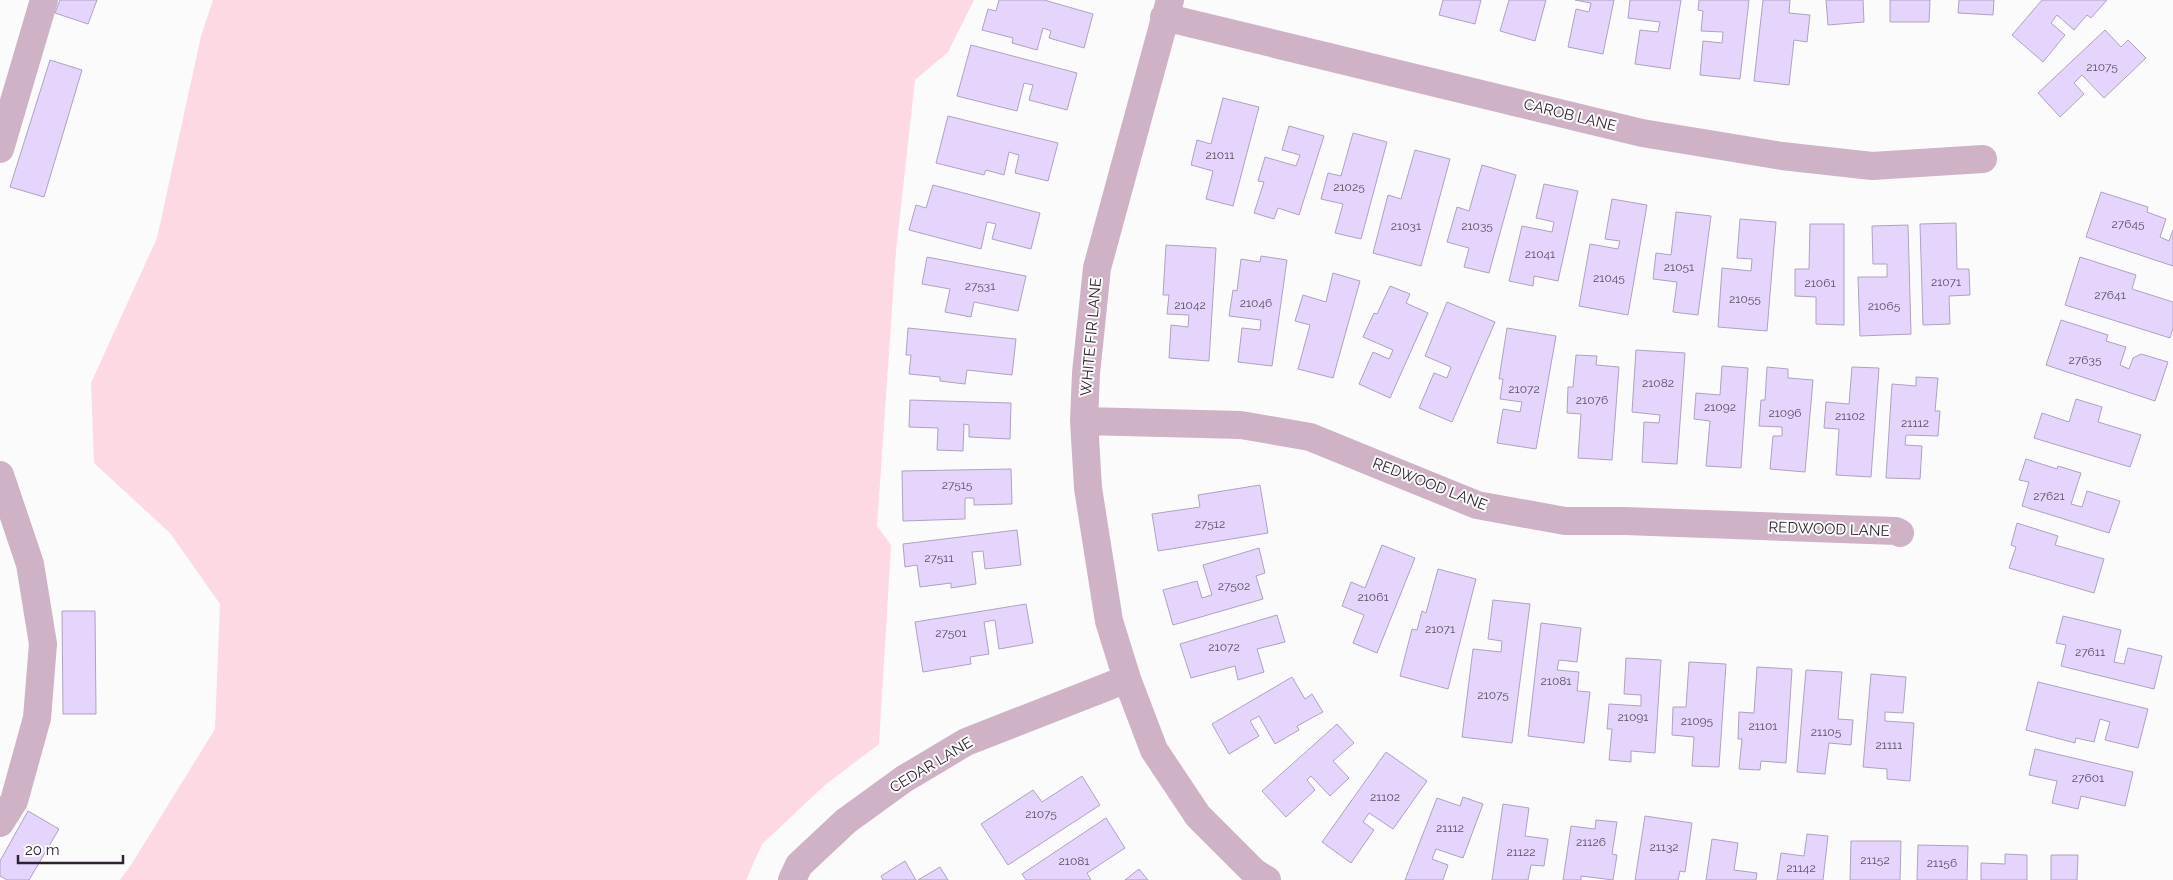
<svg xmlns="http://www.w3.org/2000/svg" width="2173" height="880" font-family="Raleway,sans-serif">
  <rect width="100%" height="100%" fill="#fbfbfb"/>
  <path fill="#fcd9e3" d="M213,0H974L948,52L915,80L896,251L877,526L891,545L879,744L825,785L762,844L746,880H120L131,865L215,729L220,604L170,533L94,463L91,383L157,238L201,36Z"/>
  <path fill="#e5d5fd" stroke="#aea2c1" d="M60,0H97L88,24L55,13Z
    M999,0H1044L1093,14L1084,48L1049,38L1051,31L1043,28L1037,50L1012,43L1013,38L982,30L988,9L996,11Z
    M1443,0H1481L1475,24L1439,15Z
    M1509,0H1546L1535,41L1500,31Z
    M1575,0H1614L1603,54L1568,47L1576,9L1589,12L1591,3Z
    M1630,0H1681L1670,69L1635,64L1640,30L1658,32L1660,22L1628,18Z
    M1699,0H1749L1740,79L1700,75L1703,41L1722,43L1723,32L1701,31L1703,11L1698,10Z
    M1763,0H1790L1789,13L1810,15L1807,42L1794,40L1789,85L1754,81Z
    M1826,0H1863L1864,22L1828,25Z
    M1890,0H1930L1929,22H1890Z
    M1959,0H1994L1993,15L1958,13Z
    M2042,0H2107L2091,18L2087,15L2074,30L2057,15L2051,23L2065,35L2043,62L2012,35Z
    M2105,30L2121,47L2128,40L2146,58L2104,98L2082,75L2074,83L2084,94L2060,117L2038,93Z
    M971,45L1077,73L1067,110L1029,100L1033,85L1024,83L1017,111L957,96Z
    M50,60L82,70L44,197L10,187Z
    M1223,98L1259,107L1233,206L1206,199L1213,171L1191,165L1197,140L1211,144Z
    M948,116L1058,143L1048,181L1015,173L1019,155L1009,152L1004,175L986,170L984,175L936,163Z
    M1289,126L1324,136L1299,215L1278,208L1274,219L1254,213L1264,182L1258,181L1265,157L1296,166L1300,155L1282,150Z
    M1353,133L1387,142L1361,239L1335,233L1343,204L1321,199L1328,173L1341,176Z
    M1415,150L1450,159L1421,266L1373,253L1388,195L1401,199Z
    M1482,165L1516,175L1489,273L1464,267L1469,248L1447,242L1457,207L1469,211Z
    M1544,184L1578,191L1558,281L1534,276L1533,286L1509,281L1522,226L1552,232L1554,222L1536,218Z
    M933,185L1040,213L1031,249L992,239L996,224L987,222L981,249L909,230L916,205L926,208Z
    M2101,192L2148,207L2147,212L2166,219L2160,237L2169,241L2173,230V266L2086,237Z
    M1612,199L1647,205L1628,315L1579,306L1590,244L1618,249L1620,241L1605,239Z
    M1676,212L1711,216L1698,315L1673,312L1677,282L1653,279L1656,253L1671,255Z
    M1740,219L1776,222L1767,331L1718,327L1722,268L1751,271L1752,259L1737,258Z
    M1956,223L1957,269H1969L1970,295L1949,296L1950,324L1923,325L1920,224Z
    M1810,224H1844V325L1816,324V297L1795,296V269H1809Z
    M1908,225L1911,334L1860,336L1858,277H1887V264H1873L1872,226Z
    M1166,245L1216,248L1209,361L1169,358L1171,325L1188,327L1189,315L1167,314L1169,295H1163Z
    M1261,256L1287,260L1272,366L1238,362L1242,328L1260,330L1261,320L1229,316L1233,290L1237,291L1241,259L1260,262Z
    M927,257L1026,276L1018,311L974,302L971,317L945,312L950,289L922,284Z
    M2080,257L2136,275L2132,289L2173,302V328L2170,338L2065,305Z
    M1333,273L1360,281L1333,378L1298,369L1310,325L1295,321L1303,295L1326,302Z
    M1390,286L1410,294L1406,303L1428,313L1390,398L1359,384L1373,352L1389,359L1393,350L1363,337L1374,313L1377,314Z
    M1447,302L1495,322L1452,422L1419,408L1434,373L1447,378L1451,367L1425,356Z
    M2061,320L2108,335L2106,341L2126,347L2120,365L2129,369L2133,358L2141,354L2168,362L2155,401L2046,365Z
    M908,328L1016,339L1012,375L967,370L965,384L940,381V377L909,374L911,355H906Z
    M1507,328L1556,336L1536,449L1497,443L1503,409L1520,412L1522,402L1500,399L1503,379H1499Z
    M1636,350L1685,353L1677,464L1642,462L1644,422L1659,423L1660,415L1632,412Z
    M1576,355L1597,356L1596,365L1619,367L1612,460L1578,458L1581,414L1567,413L1568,387H1573Z
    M1722,366L1748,368L1741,468L1706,466L1710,421L1694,419L1696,393L1720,395Z
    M1767,367L1788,369V378L1813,380L1805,472L1770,469L1773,436H1782V427L1759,426L1761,400H1765Z
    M1852,367L1879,368L1871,477L1836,475L1839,429L1824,428L1826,402L1849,404Z
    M1916,377L1938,378L1935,411H1940L1938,436L1906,435L1905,445L1922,446L1920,479L1886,478L1892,384L1916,386Z
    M2076,399L2102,407L2098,422L2141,435L2130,467L2034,438L2042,413L2069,422Z
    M910,400L1011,403L1010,439L969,437V425L964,424L963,451L937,450L938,428L909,427Z
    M2026,459L2057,469L2058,466L2081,473L2071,504L2082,507L2087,491L2120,501L2109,533L2022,506L2029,482L2019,480Z
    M1011,469L1012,504L974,505V498H965V519L903,521L902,471Z
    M1260,485L1268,533L1158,551L1152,514L1200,507L1198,495Z
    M2017,523L2058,536L2055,545L2104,559L2094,593L2009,568L2016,547L2011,545Z
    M1017,530L1021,565L985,569L983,551L972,552L976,584L951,588V583L920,587L917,565L905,567L903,544Z
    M1382,545L1415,558L1377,653L1353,643L1364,615L1342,606L1351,582L1365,588Z
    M1259,548L1265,573L1256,576L1263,599L1173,625L1163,590L1197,581L1202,598L1212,595L1203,565Z
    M1438,569L1476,579L1448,689L1400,676L1412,629L1417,630L1422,611L1426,613Z
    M1493,600L1530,604L1512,743L1462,737L1473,649L1501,652L1502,641L1488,639Z
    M1026,604L1033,643L999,649L995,620L984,622L989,654L970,657L971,664L923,672L915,622Z
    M62,611H95L96,714H63Z
    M1277,615L1285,642L1257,649L1264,672L1238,680L1235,666L1191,678L1180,644Z
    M2063,616L2121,630L2114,662L2124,664L2128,648L2162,656L2154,689L2061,666L2066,645L2056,643Z
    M1541,623L1581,628L1577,662L1559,660L1557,670L1579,672L1577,691L1590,692L1584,743L1528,736Z
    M1626,658L1661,660L1655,753L1631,751V762L1609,760L1612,729H1607L1609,704L1641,706V695L1624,694Z
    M1689,662L1726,664L1719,767L1692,766L1694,737L1672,735L1673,707H1686Z
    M1757,667L1792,669L1786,763L1761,761L1760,770L1739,769L1742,739H1738L1739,712L1754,713Z
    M1806,670L1842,672L1838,719L1853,720L1851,745L1829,743L1825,774L1797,772Z
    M1871,674L1906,677L1903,713L1885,712V721L1914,723L1910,781L1887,779V769L1863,767Z
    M1292,677L1305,699L1312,694L1323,712L1297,726L1299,730L1275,744L1259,716L1250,721L1259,736L1229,754L1212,724Z
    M2038,682L2148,709L2138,748L2105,740L2110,722L2100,719L2094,742L2076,738L2075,743L2026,730Z
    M1337,724L1354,743L1333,761L1349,778L1330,796L1311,776L1307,780L1315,790L1286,817L1262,791Z
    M2035,749L2133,772L2125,806L2081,796L2078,809L2052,803L2057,781L2029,775Z
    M1386,752L1427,781L1393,829L1369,813L1363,822L1374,830L1351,863L1322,842Z
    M1082,776L1100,805L1008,865L981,824L1033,790L1042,802Z
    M1463,797L1483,804L1463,858L1436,849L1432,859L1448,865L1443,880H1405L1437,798L1460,806Z
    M1503,804L1529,808L1525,836L1548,839L1544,866L1531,865L1528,880H1492Z
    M28,811L59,829L29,880H7L0,876V861Z
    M1645,816L1692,823L1685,872L1680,871L1678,880H1635Z
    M1106,818L1125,848L1087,873L1091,880H1026L1022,874Z
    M1596,820L1617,822L1612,854L1617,855L1613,880L1581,876V880H1563L1571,826L1595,829Z
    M1807,834L1828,836L1823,880H1777L1781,853L1804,856Z
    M1712,839L1738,843L1734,870L1757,873L1756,880H1706Z
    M1851,841H1901L1900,880H1850Z
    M1918,845L1968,846L1967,880H1917Z
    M2005,854L2027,855V880H1981V863L2005,864Z
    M2051,855H2078L2077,880H2051Z
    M905,861L916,880H883L881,876Z
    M940,867L948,880H918Z
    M1139,869L1148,880H1125Z"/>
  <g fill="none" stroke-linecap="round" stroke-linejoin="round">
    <path stroke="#cfb2c5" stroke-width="28" d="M1170,0L1097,268L1086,373L1084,421L1088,488L1109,621L1127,679L1154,750L1198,816L1254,872L1267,880
      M1164,17L1642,133L1782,156L1872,166L1983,159
      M0,149L44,0
      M1084,421L1241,425L1310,437L1477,505L1565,521H1625L1896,531L1900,533
      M0,475L30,564L43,644L37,718L14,801L0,823
      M792,880L799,865L846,821L904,779L966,742L1127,679"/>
  </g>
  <g text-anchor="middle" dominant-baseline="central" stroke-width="4" stroke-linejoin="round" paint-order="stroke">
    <g font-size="12" fill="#5b5062">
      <text x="2102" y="67">21075</text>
      <text x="1220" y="155">21011</text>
      <text x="1349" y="187">21025</text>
      <text x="2128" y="224">27645</text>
      <text x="1406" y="226">21031</text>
      <text x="1477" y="226">21035</text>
      <text x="1540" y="254">21041</text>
      <text x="1679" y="267">21051</text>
      <text x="1609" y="278">21045</text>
      <text x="1946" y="282">21071</text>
      <text x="1820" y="283">21061</text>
      <text x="980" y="286">27531</text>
      <text x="2110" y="295">27641</text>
      <text x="1745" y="299">21055</text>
      <text x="1256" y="303">21046</text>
      <text x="1190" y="305">21042</text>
      <text x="1884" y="306">21065</text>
      <text x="2085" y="360">27635</text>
      <text x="1658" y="383">21082</text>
      <text x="1524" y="389">21072</text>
      <text x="1592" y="400">21076</text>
      <text x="1720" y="407">21092</text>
      <text x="1785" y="413">21096</text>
      <text x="1850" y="416">21102</text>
      <text x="1915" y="423">21112</text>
      <text x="957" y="485">27515</text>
      <text x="2049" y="496">27621</text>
      <text x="1210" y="524">27512</text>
      <text x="939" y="558">27511</text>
      <text x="1234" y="586">27502</text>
      <text x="1373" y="597">21061</text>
      <text x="1440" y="629">21071</text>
      <text x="951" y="633">27501</text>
      <text x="1224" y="647">21072</text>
      <text x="2090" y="652">27611</text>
      <text x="1556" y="681">21081</text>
      <text x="1493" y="695">21075</text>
      <text x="1633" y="717">21091</text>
      <text x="1697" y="721">21095</text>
      <text x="1763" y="726">21101</text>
      <text x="1826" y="732">21105</text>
      <text x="1889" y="745">21111</text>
      <text x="2088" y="778">27601</text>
      <text x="1385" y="797">21102</text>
      <text x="1041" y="814">21075</text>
      <text x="1450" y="828">21112</text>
      <text x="1591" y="842">21126</text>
      <text x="1664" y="847">21132</text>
      <text x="1521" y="852">21122</text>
      <text x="1875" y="860">21152</text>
      <text x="1074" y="861">21081</text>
      <text x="1942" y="863">21156</text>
      <text x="1801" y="868">21142</text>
    </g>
    <g font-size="15" fill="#2d242f" stroke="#fbfbfb">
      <text transform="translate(1570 115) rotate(14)">CAROB LANE</text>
      <text transform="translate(1091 337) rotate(-85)">WHITE FIR LANE</text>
      <text transform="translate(1430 484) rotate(21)">REDWOOD LANE</text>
      <text transform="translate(1829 529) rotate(2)">REDWOOD LANE</text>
      <text transform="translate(931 765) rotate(-31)">CEDAR LANE</text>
    </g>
  </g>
  <path d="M18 855v8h105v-8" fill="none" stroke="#2d242f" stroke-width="2.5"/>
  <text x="25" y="855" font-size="15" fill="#2d242f" stroke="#fbfbfb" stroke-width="4" paint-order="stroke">20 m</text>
</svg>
